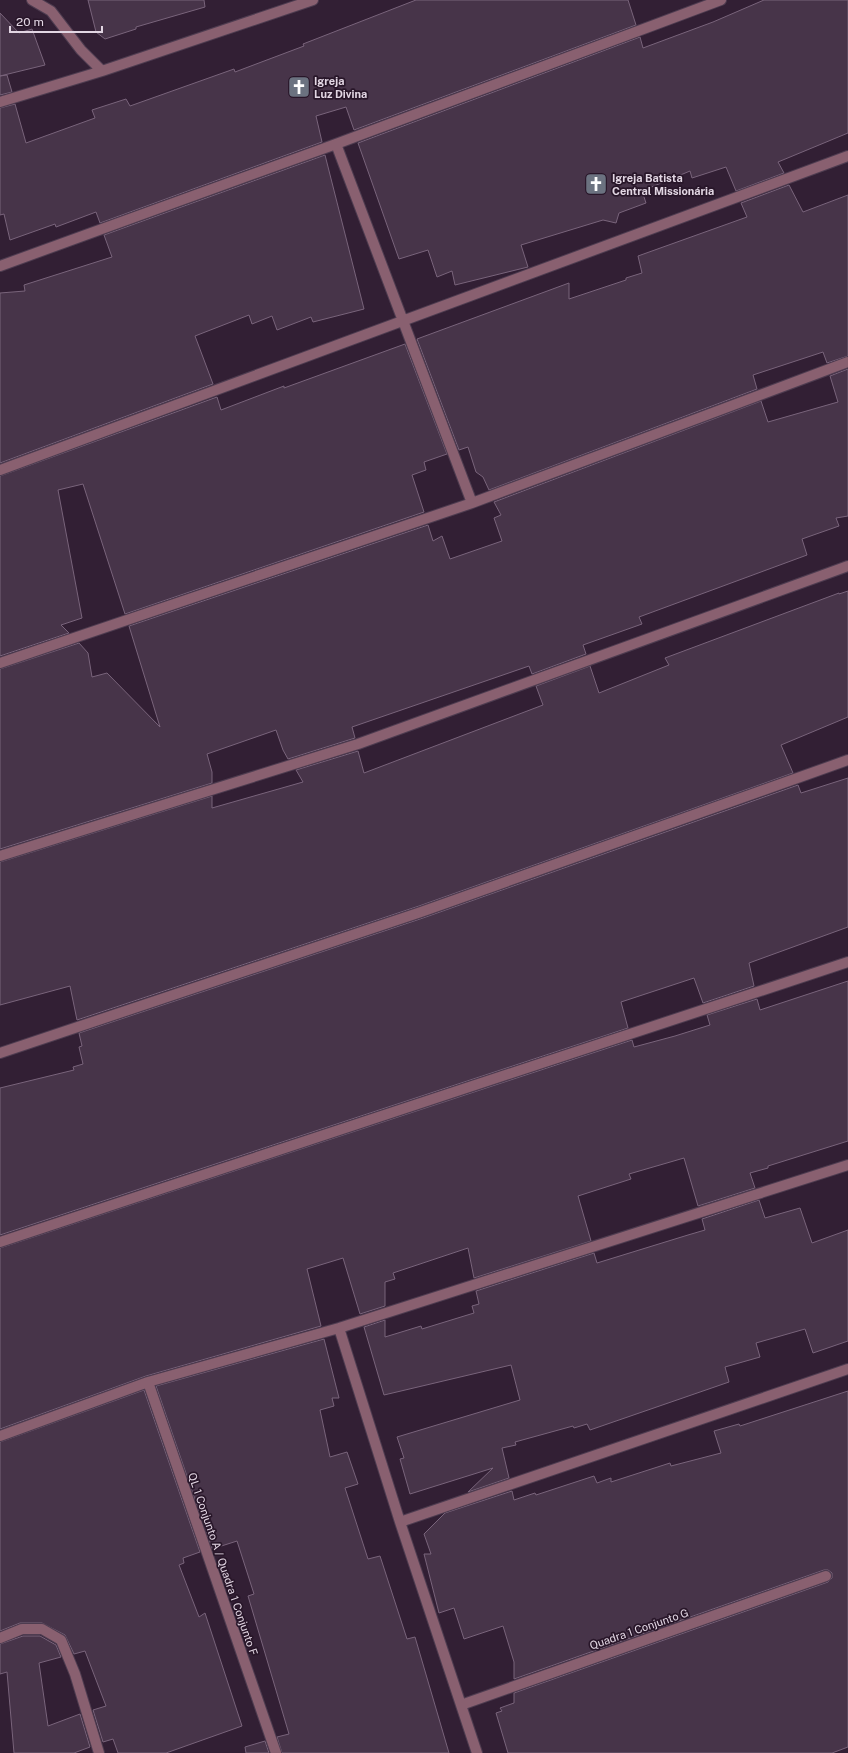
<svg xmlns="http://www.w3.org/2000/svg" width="848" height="1753" font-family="'Public Sans',sans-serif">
  <rect width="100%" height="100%" fill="#321f34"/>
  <path fill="#473449" stroke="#79647b" d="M88,0H204L205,7L136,27V29L105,39L96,32Z
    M416,0H628L636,25L354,130L346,107L316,116L322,142L100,223L96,212L56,227L55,224L10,240L4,214L0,215V108L15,104L26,143L95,118L92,110L126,99L130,106L234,69L235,72L304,46L303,44Z
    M764,0H848V133L778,162L784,173L736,191L726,167L692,178L690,171L642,191L646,203L619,213L616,223L603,220L521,245L528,267L455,285L452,271L437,277L428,250L399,259L358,143L640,37L643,48L713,22Z
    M0,13L19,33L32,29L45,65L0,76Z
    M7,75L12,92L0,95V76Z
    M325,155L364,309L313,322L311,317L277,330L272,316L252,324L249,315L195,336L213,384L0,463V293L25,291L24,285L112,257L104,235Z
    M789,185L803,212L848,195V356L827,363L823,352L753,375L757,389L489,490L483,477L476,472L468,447L459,450L417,339L569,283V299L626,280V278L642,273L638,256L747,217L741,203Z
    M405,344L447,454L424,462L426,470L412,475L424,512L125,614L83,484L58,490L82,618L61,625L69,633L0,656V476L217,397L221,410L284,386V388Z
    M848,369V516L836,518L839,526L802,539L807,555L639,617L642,624L583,645L586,654L532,674L529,666L352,727L355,738L288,759L283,750L276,730L207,754L212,772V783L0,849V669L79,643L88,653L92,677L107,673L160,727L129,626L428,525L433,541L442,536L450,559L502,541L494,518L501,515L494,502L761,401L768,422L838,402L830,376Z
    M848,591V717L781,745L793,773L419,906L77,1020L70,986L0,1005V862L212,796V808L303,782L296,770L358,751L364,773L543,705L536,686L590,666L599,693L669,665L665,658L839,593V594Z
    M848,778V927L749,963L754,986L703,1003L694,978L621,1002L628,1028L0,1235V1088L74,1070L73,1067L83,1064L79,1047L82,1046L79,1033L423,918L798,785L801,793Z
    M848,981V1141L768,1166V1168L750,1173L755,1188L698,1206L684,1158L629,1174L631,1179L578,1196L591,1241L474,1278L468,1248L393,1273L395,1279L385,1282V1306L360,1314L343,1258L307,1269L321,1326L146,1376L0,1429V1248L632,1040L634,1047L675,1036L710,1025L707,1015L757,999L760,1010Z
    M759,1200L765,1218L800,1208L812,1243L848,1230V1341L813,1353L805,1329L756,1343L760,1357L725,1367L729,1382L590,1430L587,1424L574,1428L573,1426L515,1442L516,1445L502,1448L509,1478L468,1492L493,1468L410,1494L400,1459L404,1458L397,1437L520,1400L511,1365L384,1395L364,1327L385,1320V1337L421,1326L422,1329L474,1313L472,1306L479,1304L476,1291L594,1253L597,1263L688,1235L705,1230L702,1219Z
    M324,1339L339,1398H332L334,1406L320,1410L330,1457L347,1452L358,1484L345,1488L368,1559L380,1556L407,1639L415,1637L449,1753H282L277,1737L289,1734L248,1596L254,1594L237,1541L212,1549L156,1386Z
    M144,1390L200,1552L183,1558L184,1563L179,1565L199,1617L205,1613L242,1726L166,1753H118L113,1739L103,1742L93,1710L106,1706L85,1651L74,1654L65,1635L42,1623H20L0,1631V1442Z
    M848,1391V1747L832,1753H508L496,1713L502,1711L500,1708L514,1703V1693L828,1582L832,1578V1573L828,1570H824L514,1679V1662L503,1626L464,1639L454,1608L439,1613L424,1554H431L424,1534L445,1513L512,1491L514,1500L535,1493L536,1495L594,1476L597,1483L611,1478V1482L670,1463L671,1466L721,1453L714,1431L739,1424L740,1426Z
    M23,1636H40L56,1645L61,1657L39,1663L48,1726L80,1714L90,1747L74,1753H14L7,1672L0,1674V1644Z
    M265,1741L269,1753H246L245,1747Z"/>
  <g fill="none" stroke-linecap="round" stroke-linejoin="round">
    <g stroke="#4e3c50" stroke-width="12">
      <path id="minor" d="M32,0L51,11L81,50L102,71
        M0,102L102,71L313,0
        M336,144L472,503
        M0,266L336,144L721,0
        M0,470L848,156
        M0,663L472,503L848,362
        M0,856L358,744L848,566
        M0,1053L421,912L848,760
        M0,1242L848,962
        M339,1328L400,1522L477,1753
        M148,1382L276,1753
        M0,1436L148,1382L339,1328L848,1165
        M400,1522L848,1369
        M0,1638L22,1629H42L61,1640L75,1674L99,1753
        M461,1705L826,1576"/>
    </g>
    <use href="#minor" stroke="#896070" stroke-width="10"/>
  </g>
  <defs>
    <g id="church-square" transform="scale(1.15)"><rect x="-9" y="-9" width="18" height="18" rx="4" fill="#6b7280" stroke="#281629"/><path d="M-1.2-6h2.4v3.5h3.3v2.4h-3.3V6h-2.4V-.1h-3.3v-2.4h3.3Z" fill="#fff"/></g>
  </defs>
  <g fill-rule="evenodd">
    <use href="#church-square" x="299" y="87"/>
    <use href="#church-square" x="596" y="184"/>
  </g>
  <g text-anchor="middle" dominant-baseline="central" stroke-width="3.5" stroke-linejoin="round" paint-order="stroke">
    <g font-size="11" font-weight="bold" fill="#e2d6e3" stroke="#281629" text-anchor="start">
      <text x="314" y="81">Igreja<tspan x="314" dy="13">Luz Divina</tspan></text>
      <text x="612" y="178">Igreja Batista<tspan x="612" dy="13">Central Missionária</tspan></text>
    </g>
    <g font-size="11" fill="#e2d6e3" stroke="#281629">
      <text transform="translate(223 1564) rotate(71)">QL 1 Conjunto A / Quadra 1 Conjunto F</text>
      <text transform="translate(639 1629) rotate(-19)">Quadra 1 Conjunto G</text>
    </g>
  </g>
  <path d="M10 26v6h92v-6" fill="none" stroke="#e2d6e3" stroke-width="2"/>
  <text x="16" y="26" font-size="12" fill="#e2d6e3" stroke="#281629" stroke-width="3" paint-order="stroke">20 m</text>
</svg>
